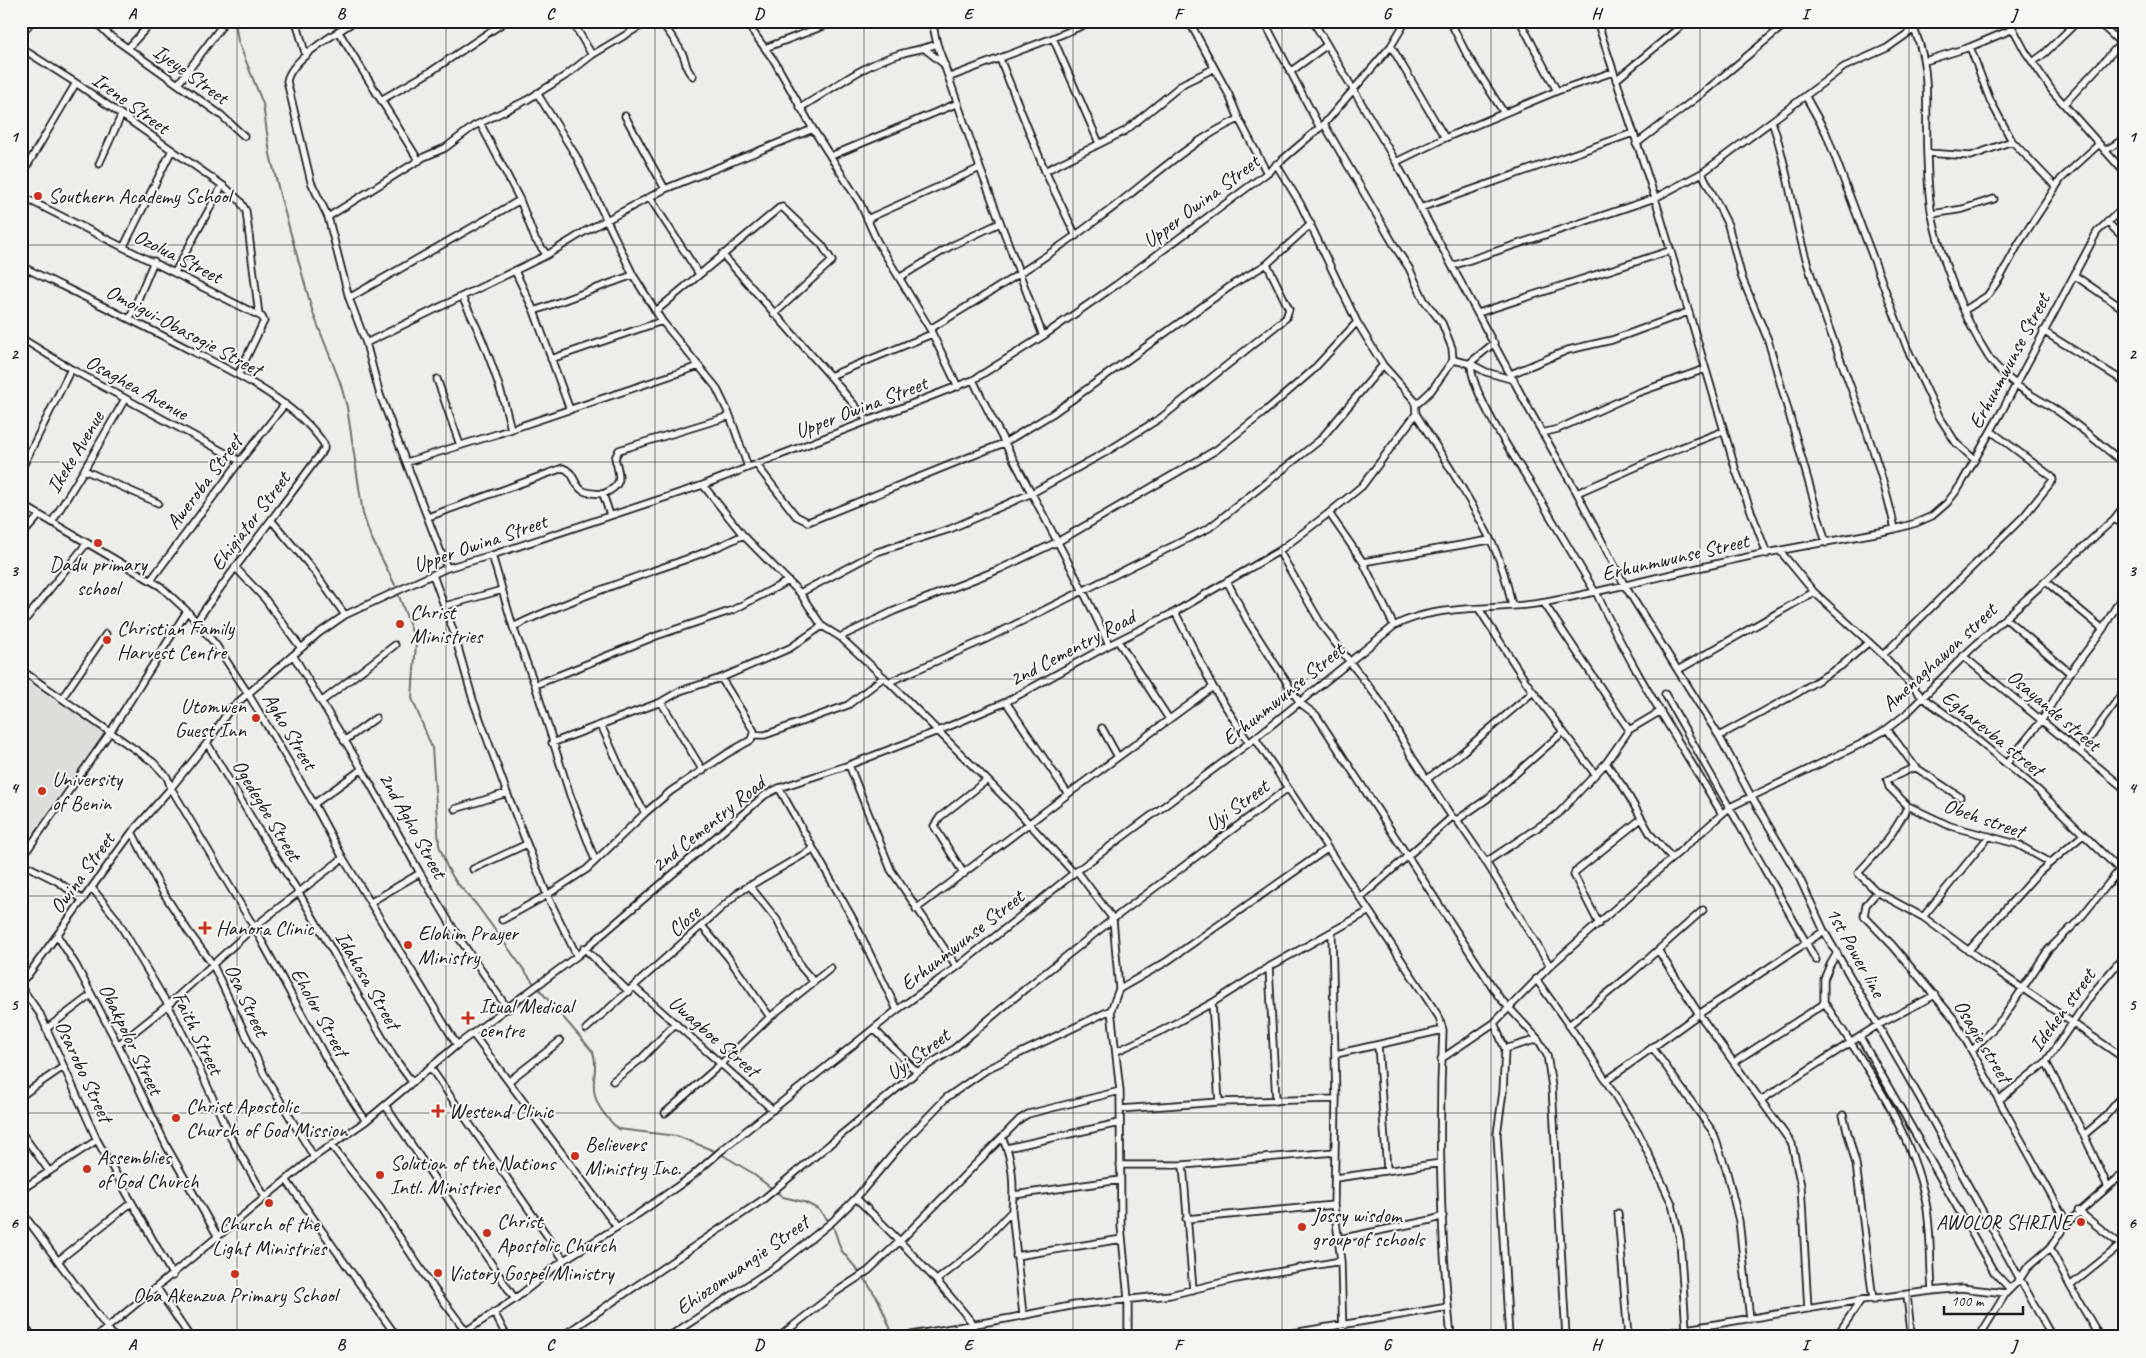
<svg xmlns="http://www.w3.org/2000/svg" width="2146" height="1358" font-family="Caveat,sans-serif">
  <rect width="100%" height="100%" fill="#edede9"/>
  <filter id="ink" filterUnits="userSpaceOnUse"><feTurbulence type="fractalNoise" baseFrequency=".02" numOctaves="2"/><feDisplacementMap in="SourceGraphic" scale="10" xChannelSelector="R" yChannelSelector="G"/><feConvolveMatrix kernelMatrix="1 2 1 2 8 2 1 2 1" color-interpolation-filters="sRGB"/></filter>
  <g filter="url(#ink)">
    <path fill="#ddddda" d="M21,677L104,733L21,848Z"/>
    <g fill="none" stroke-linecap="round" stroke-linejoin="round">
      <path stroke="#6f6f6d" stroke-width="2" d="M235,21L238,41L263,104L270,154L280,195L313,313L340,382L347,407L363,514L370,535L395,585
        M399,596L416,643L412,698L432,748L439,845L447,867L456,882L476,904L535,985
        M538,988L593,1052C596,1062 595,1070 594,1080C592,1102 603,1114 618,1129L677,1136L717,1152
        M721,1154L749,1171L783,1197L804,1202L818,1209L828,1220
        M833,1226L841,1250L860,1273
        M864,1278L879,1301L893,1335"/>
      <g stroke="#1c1c1c" stroke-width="9">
        <path id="street" d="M95,21L109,35L221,115L244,136
          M296,21L306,56
          M355,21C336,33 291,59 287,81L311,182L328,217L349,298L366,343L380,395L447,568
          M572,21L592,55
          M660,21C669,32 677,43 683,55C687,63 685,70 693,76
          M745,21L775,62L813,129L860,203L877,241L930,329L958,387
          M932,21L937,44L980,168L1043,336
          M1189,21L1229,95L1239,119
          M1264,21L1320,128
          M1313,21L1396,162L1530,411L1577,493L1625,586L1719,736L1751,796L1799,877L1824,931L1921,1100L2052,1337
          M1450,21L1466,53L1504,113
          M1520,21L1557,91
          M1597,21L1655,198L1736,471L1767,554
          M1910,21C1933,63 1925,109 1927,155C1928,175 1928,196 1932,215C1941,259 1964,319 1988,356C1994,366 2006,376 2014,383C2027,394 2043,401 2056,410C2080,426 2102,446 2125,464
          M2009,21L2025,51L2053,92L2125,173
          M2096,21L2107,30L2118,21
          M934,26L944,21
          M2107,30L2125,47
          M338,31L419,161
          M1053,38L1099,143
          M1391,46L1445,138L1557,91L1613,72
          M1970,47L1990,100L2012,141L2056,187
          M21,48L76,83L225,187L240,201L246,211L259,315
          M128,48L151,23
          M765,48L837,21
          M925,49L945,65
          M1000,59L1045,171L1076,236
          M1925,61L1970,47L2013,29
          M2033,62L2045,53L2078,21
          M1290,72L1327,45
          M950,77L1053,38L1093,21
          M1616,80L1687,21
          M178,84L221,27
          M537,93L576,156L633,275L662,321L716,387L730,416L748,467
          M1806,97L1826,133L1907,348L1939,416L1956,443L1975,460
          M381,100L430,72L506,21
          M2064,104L2121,43
          M800,108C832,89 864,64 900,54C913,50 925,49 937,44
          M625,116L665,189L813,129
          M1772,122C1788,166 1792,211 1805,255C1831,347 1875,435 1895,529
          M480,123L520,200L535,239L547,255
          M1324,124L1397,250L1409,268L1424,300L1442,323L1452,348L1453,360L1431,391L1416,405
          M1636,144L1704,92L1789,21
          M2105,151L2125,138
          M1927,153L1971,156L2012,141
          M831,156L958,103
          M1396,162L1445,138
          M99,164L121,116
          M1276,164L1300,203L1357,322L1383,365L1415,401L1416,414C1443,457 1472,501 1494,547C1503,566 1508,586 1512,606
          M1045,171L1125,131L1184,83L1213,69
          M1702,173L1728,225L1742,278L1768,340L1826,543
          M21,176L76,83
          M21,196L262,317L264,321L238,375
          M650,198L699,274
          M1420,208L1633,133
          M1932,214L1963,209L1994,199
          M328,217L424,157L445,148L474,126L527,100L565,76L592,55L649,21
          M867,219L980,168
          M2107,222L2125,239
          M124,246L171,152
          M722,254L830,376L868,421
          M21,266C78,294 135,321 192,351C235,373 296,402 324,444V449C282,507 237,563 196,622
          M1452,266L1655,198L1702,173L1844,67L1887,48L1914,29
          M515,271L534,311L570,410
          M175,272L222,186
          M2074,275L2125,310
          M899,278L951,246L1000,223
          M462,297C484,339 500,383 511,429
          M349,298L520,200
          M1965,310L1987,296L2000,278L2019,243L2061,179L2099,144
          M534,311L633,275
          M656,311L779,208L782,207L822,245L832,261L774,314
          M1478,313L1669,251
          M130,318L154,261
          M930,329C988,294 1045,259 1099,218C1145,185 1187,142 1239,119L1267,173
          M2043,331L2125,382
          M21,338L71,369L240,461
          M366,343L547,255L584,232L665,189
          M1494,343L1471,362C1469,390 1515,458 1531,484C1552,520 1574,556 1595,592
          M551,359L662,321
          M1453,360L1471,364L1486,372L1514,380
          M1511,374L1568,350L1612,340L1688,312
          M830,376L932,334
          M437,379L460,445
          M973,380C1016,470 1068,554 1109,645
          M1542,433L1558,429L1637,393L1705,369
          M407,462L497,434L699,366
          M756,464L796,516L808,522L1004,443L1052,414L1235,283L1267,264L1311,224
          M21,470L71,369
          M84,470L158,503
          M703,485L743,535L800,593L822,626L840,637L889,682L1016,809L1074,873
          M1577,493L1677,449L1724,431
          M603,494L610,515
          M21,504L160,586L187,611L216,645L247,692L314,804L343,858L457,1045
          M1329,513L1363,562L1394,626
          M428,517L563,468C575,472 573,484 582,490C587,494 596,493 603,494C624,485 620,477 615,458L619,450L730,416
          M2114,519L2125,525
          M272,521L311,567L345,615
          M52,522L84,470L125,399
          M21,536L39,516
          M1279,551L1323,627L1383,705L1412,757L1452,817L1457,820L1486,862L1550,966
          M1780,551L1814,592L1883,655L1923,698L1951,718L2038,790L2125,875
          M492,555L513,627L535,685L570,795L595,860
          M1363,562L1490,540
          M235,567L265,599L301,648
          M433,575L453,630L473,700L507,793L547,895L577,956
          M151,580L240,461L285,404
          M1227,581L1247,620L1300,703L1316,715L1499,997L1538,1039L1547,1055L1552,1087L1566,1337
          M2045,581L2103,629
          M1596,592C1631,669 1679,741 1722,814
          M800,593L877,552L950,529L1032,493L1106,452L1162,417L1286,318L1289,309L1267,264
          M445,606L502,590
          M1479,609L1526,682L1595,774
          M1175,612L1213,687L1249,743
          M2005,618L2070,673
          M21,625L87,543
          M513,627C560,604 609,587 658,569C687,559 716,549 743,535
          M840,637L894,611L1000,569L1059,541L1216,450L1262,414L1312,371L1357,322
          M1118,641L1169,719
          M293,655L362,769L420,873L459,938L508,1009
          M1883,655L2024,516L2053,480L2052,477L1991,431
          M1963,656L2125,789
          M21,670L153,762L167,777L171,788L254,927L333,1071L366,1121
          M1678,670L1814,592
          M889,682L984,640L1209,528L1320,440L1383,365
          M535,685L656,636L733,610L788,581
          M1665,694L1816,960
          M62,698L106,634
          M321,702L395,645
          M661,702L703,771
          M1006,702L1068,794
          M601,725L624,776L645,813
          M1102,728L1118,757
          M1887,729L1915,767L1960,797
          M1629,730L1661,711
          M754,735H765L848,705L884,677
          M1719,736L1799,692L1841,666L1869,642
          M1255,738L1439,1017L1443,1030C1438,1132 1440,1235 1451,1337
          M344,741L376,718
          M207,743L258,829L299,893L393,1056L412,1082
          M552,743L661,702L680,691L721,678
          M2080,752L2125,689
          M1606,763L1624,788L1651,835L1672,858
          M2007,763L2042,720L2070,673L2103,629L2125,591
          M849,765L891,870L957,967
          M1427,779L1459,755L1533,692
          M779,788L853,919L897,1010
          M314,804L362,769
          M1908,806L1889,787L1887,780L1915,767
          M455,809L507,793
          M1457,820L1487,799L1563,732
          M132,832L161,889L188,931L213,965L264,1074L314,1157
          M21,859L111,731L187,611
          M1486,862L1558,814L1606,763L1629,730L1544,603
          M2049,862L2017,844L1950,826L1908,806C1894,834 1879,851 1858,873L1877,892L1923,917L1984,962L2125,1059
          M21,863L57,881L83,900
          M473,869L527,844
          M1077,871L1113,919L1119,989L1111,1010L1120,1091L1121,1226L1128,1299V1337
          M964,874L934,826L940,817L987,780
          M749,885L777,920L801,967L814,982
          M92,888L116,918L168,1005L190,1048L231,1138L265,1197
          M1877,892L1866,905L1864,916L1893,946L1954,1019L2067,1223
          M1360,898L1452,817
          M371,902L420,873
          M916,909L1068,794L1213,687
          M1923,917L1989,836
          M502,920L547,895L587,869L645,813L671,791L728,753L751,740L754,731L721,678L790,648L822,626
          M1599,924L1574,875L1575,872L1641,819
          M702,926L728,957L770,1017
          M1332,933L1336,1099L1334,1205L1341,1261L1343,1337
          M57,935L77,967L118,1045L167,1147L218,1237
          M584,948L629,992
          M1658,950L1699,1014L1792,1144L1801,1186L1808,1309
          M1968,951L2037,874L2083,835
          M1269,967L1276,1101
          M21,970L28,975
          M1536,979L1590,1055L1640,1136L1672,1204L1680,1240L1686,1329
          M21,981L28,975L132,832L171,788L207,743L230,709L319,633L345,615L447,568L492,555L703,485L973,380L1043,336L1116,285L1267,173L1324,124L1391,46L1406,21
          M21,987L40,1014L97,1140L173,1276
          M634,987L773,1110
          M1119,989L1166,962L1327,849
          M1824,1002C1865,1064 1911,1129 1926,1203C1931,1229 1930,1264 1932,1291
          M1212,1003L1219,1102
          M1494,1023L1505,1049L1503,1092L1497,1134L1509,1337
          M1569,1025L1631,974L1703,910
          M46,1029L91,995
          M586,1029L739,892L813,849
          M874,1029L917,1072
          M473,1034L617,1227
          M1860,1037L1994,1272L2010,1289
          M118,1045L168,1005L254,927L343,858
          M1378,1045L1387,1170
          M1652,1047L1713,1132L1726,1169L1739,1221L1750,1319
          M1505,1049L1538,1039
          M1117,1051L1163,1030L1212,1003L1269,967L1369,911
          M1972,1051L2003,1018L2048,950L2078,921L2125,863
          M1336,1054L1443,1030
          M1441,1059L1494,1023L1550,966L1730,807L1861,744L1887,729L1906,714L1970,650L2114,519L2125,505
          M1734,1062L1822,1005L1824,1002V979L1830,965L1837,953
          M2046,1062L2084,1135L2108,1187
          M430,1067L564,1260
          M509,1081L560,1041
          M613,1081L641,1059L676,1023
          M1606,1081L1699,1014L1824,931
          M21,1096L63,1067
          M1761,1100L1878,1025L1935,995
          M1999,1100L2046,1062L2092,994L2125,955
          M385,1105L515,1299
          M1120,1109L1219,1102L1336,1099
          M665,1113L722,1063L770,1017L831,968
          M1843,1115L1856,1164L1873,1300
          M21,1132L49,1171
          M2084,1135L2103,1119L2125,1093
          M1002,1138C1013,1158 1014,1188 1012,1211L1023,1315
          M332,1146L380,1208L435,1290L466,1331
          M1007,1148L1119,1123
          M1120,1165H1183L1335,1152
          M1183,1165L1193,1290
          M1336,1178L1441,1163
          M287,1181L397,1337
          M21,1190L97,1140
          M1014,1195L1120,1180
          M856,1198C899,1239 937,1279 974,1325
          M21,1211L114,1337
          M2078,1211L2125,1248
          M1618,1213L1628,1337
          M1186,1219L1334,1205
          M1339,1239L1431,1220L1443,1216
          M2050,1248L2070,1286L2100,1337
          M1016,1256L1122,1239
          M59,1260L131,1203
          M937,1280L974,1251L1012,1211
          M2070,1286L2121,1245
          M157,1288L190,1337
          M1907,1295L1911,1332L1909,1337
          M494,1312L507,1337
          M21,1320L33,1337
          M96,1337L314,1157L366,1121L457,1045L577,956L765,795L779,788L849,765L938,731L1006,702L1109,645L1175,612L1279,551L1329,513L1362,486L1416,414
          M457,1337L515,1299L564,1260L638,1214L691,1177L722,1150L897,1010L957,967L1074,873L1249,743L1394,626C1439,602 1497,612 1547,602C1605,591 1662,576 1720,563C1778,549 1837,541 1895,529L1916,523L1932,516L1947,503L1960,486L2002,411L2097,232L2125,206
          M561,1337L761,1201L917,1072L951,1051L1025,989L1113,919L1288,788
          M668,1337L777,1266L833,1221L856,1198L900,1146L946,1098L989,1068L1111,1010
          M779,1337L836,1292L868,1271L901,1240L1020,1119L1028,1114L1120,1091
          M900,1337L1011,1318L1075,1305L1170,1295L1236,1279L1341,1261
          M1269,1337L1448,1307
          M1652,1337L1686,1329L1861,1300L1932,1291L1961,1288L2006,1293
          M1836,1337L1861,1300
          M1979,1337L2006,1293L2020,1279L2027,1268L2050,1248L2067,1223L2125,1172
          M2118,1337L2125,1330"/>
      </g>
      <g stroke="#1c1c1c" stroke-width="12">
        <path id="secondary" d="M21,32L30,21"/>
      </g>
      <use href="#street" stroke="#f6f6f2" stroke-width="5.5"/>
      <use href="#secondary" stroke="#f6f6f2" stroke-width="9"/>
    </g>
  </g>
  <path fill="none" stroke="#1c1c1c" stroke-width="1" stroke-opacity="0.55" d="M237,21V1337M446,21V1337M655,21V1337M864,21V1337M1073,21V1337M1282,21V1337M1491,21V1337M1700,21V1337M1909,21V1337M21,245H2125M21,462H2125M21,679H2125M21,896H2125M21,1113H2125"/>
  <g fill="#c8321e" stroke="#f6f6f2" stroke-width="2">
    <circle cx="38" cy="196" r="5"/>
    <circle cx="98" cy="543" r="5"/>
    <circle cx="400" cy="624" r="5"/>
    <circle cx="107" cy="640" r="5"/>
    <circle cx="256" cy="718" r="5"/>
    <circle cx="42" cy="791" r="5"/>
    <path d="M202.5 920.5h5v5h5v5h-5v5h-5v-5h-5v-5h5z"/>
    <circle cx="408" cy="945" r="5"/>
    <path d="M465.5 1010.5h5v5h5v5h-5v5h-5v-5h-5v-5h5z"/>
    <path d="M435.5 1103.5h5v5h5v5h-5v5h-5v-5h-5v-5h5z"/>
    <circle cx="176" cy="1118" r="5"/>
    <circle cx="575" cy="1156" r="5"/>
    <circle cx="87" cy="1169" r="5"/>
    <circle cx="380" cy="1175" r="5"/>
    <circle cx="269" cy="1203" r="5"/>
    <circle cx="2081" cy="1222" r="5"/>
    <circle cx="1302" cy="1227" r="5"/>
    <circle cx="487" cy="1233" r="5"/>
    <circle cx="438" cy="1273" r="5"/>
    <circle cx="235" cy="1274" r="5"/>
  </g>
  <g text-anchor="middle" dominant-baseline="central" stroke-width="4" stroke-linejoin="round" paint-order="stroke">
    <g font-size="21" fill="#1c1c1c" stroke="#f6f6f2">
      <text transform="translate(191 74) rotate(36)">Iyeye Street</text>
      <text transform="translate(131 103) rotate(36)">Irene Street</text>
      <text transform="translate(1201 201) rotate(-37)">Upper Owina Street</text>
      <text transform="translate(178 256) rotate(27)">Ozolua Street</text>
      <text transform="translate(184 330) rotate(28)">Omoigui-Obasogie Street</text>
      <text transform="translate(2009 361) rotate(-62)">Erhunmwunse Street</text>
      <text transform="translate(137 387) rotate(29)">Osaghea Avenue</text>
      <text transform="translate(861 407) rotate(-21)">Upper Owina Street</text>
      <text transform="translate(75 452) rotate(-59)">Ikeke Avenue</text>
      <text transform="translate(204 482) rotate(-53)">Aweroba Street</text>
      <text transform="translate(250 521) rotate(-53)">Ehigiator Street</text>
      <text transform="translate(480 543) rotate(-19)">Upper Owina Street</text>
      <text transform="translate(1675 557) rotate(-13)">Erhunmwunse Street</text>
      <text transform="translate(1072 648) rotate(-28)">2nd Cementry Road</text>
      <text transform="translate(1939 657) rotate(-43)">Amenaghawon street</text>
      <text transform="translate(1283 694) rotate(-39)">Erhunmwunse Street</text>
      <text transform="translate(2054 710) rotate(40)">Osayande street</text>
      <text transform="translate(290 731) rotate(59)">Agho Street</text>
      <text transform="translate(1993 733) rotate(39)">Egharevba street</text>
      <text transform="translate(1237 805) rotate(-36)">Uyi Street</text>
      <text transform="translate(267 810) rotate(59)">Ogedegbe Street</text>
      <text transform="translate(1984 818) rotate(19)">Obeh street</text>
      <text transform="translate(708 824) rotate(-39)">2nd Cementry Road</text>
      <text transform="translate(413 825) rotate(61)">2nd Agho Street</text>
      <text transform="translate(82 873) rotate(-54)">Owina Street</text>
      <text transform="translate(684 921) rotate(-42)">Close</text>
      <text transform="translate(962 940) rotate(-38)">Erhunmwunse Street</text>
      <text transform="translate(1856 952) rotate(61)">1st Power line</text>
      <text transform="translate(368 980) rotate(60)">Idahosa Street</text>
      <text transform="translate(247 1000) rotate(65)">Osa Street</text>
      <text transform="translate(2062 1010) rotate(-54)">Idehen street</text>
      <text transform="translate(320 1012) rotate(61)">Eholor Street</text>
      <text transform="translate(198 1033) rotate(64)">Faith Street</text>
      <text transform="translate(714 1036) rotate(41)">Uwagboe Street</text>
      <text transform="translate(131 1039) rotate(64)">Obakpolor Street</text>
      <text transform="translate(1983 1041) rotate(59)">Osagie street</text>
      <text transform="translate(918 1054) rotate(-36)">Uyi Street</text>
      <text transform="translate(84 1071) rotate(65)">Osarobo Street</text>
      <text transform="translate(742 1265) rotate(-35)">Ehiozomwangie Street</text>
    </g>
    <g font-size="21" fill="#1c1c1c" stroke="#f6f6f2" text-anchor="start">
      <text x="48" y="196">Southern Academy School</text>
      <text x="98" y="564" text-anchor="middle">Dadu primary<tspan x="98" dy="24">school</tspan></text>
      <text x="410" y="612">Christ<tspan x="410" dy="24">Ministries</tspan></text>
      <text x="117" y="628">Christian Family<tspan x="117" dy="24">Harvest Centre</tspan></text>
      <text x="246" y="706" text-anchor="end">Utomwen<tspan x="246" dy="24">Guest Inn</tspan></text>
      <text x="52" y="779">University<tspan x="52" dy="24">of Benin</tspan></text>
      <text x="216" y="928">Hanora Clinic</text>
      <text x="418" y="933">Elohim Prayer<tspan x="418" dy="24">Ministry</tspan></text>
      <text x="479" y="1006">Itual Medical<tspan x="479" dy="24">centre</tspan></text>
      <text x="186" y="1106">Christ Apostolic<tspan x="186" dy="24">Church of God Mission</tspan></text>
      <text x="449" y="1111">Westend Clinic</text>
      <text x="585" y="1144">Believers<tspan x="585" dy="24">Ministry Inc.</tspan></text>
      <text x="97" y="1157">Assemblies<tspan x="97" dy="24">of God Church</tspan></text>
      <text x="390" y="1163">Solution of the Nations<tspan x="390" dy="24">Intl. Ministries</tspan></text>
      <text x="1312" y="1215">Jossy wisdom<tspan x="1312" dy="24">group of schools</tspan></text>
      <text x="497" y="1221">Christ<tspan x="497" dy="24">Apostolic Church</tspan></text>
      <text x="2071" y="1222" text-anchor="end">AWOLOR SHRINE</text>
      <text x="269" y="1224" text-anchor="middle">Church of the<tspan x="269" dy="24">Light Ministries</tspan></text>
      <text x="448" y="1273">Victory Gospel Ministry</text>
      <text x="235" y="1295" text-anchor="middle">Oba Akenzua Primary School</text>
    </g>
  </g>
  <rect width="2146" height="1358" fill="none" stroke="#f6f6f2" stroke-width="55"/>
  <path d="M1944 1306v8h79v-8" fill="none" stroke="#1c1c1c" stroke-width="2.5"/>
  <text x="1951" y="1306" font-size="15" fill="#1c1c1c" stroke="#f6f6f2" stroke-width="4" paint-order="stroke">100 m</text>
  <rect x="28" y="28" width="2090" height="1302" fill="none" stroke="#1c1c1c" stroke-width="2"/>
  <g font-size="16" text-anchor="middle" font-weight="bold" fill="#1c1c1c">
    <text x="132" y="19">A</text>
    <text x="341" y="19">B</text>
    <text x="550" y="19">C</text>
    <text x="759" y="19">D</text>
    <text x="968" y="19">E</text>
    <text x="1178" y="19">F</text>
    <text x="1387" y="19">G</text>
    <text x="1596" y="19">H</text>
    <text x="1805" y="19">I</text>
    <text x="2014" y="19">J</text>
    <text x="14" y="142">1</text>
    <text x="2132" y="142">1</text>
    <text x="14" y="359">2</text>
    <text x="2132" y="359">2</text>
    <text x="14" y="576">3</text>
    <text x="2132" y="576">3</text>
    <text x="14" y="793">4</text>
    <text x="2132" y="793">4</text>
    <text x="14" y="1010">5</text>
    <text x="2132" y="1010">5</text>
    <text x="14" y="1228">6</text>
    <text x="2132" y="1228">6</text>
    <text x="132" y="1350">A</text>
    <text x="341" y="1350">B</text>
    <text x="550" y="1350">C</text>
    <text x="759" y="1350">D</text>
    <text x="968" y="1350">E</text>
    <text x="1178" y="1350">F</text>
    <text x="1387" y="1350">G</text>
    <text x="1596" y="1350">H</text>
    <text x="1805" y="1350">I</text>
    <text x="2014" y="1350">J</text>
  </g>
</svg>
